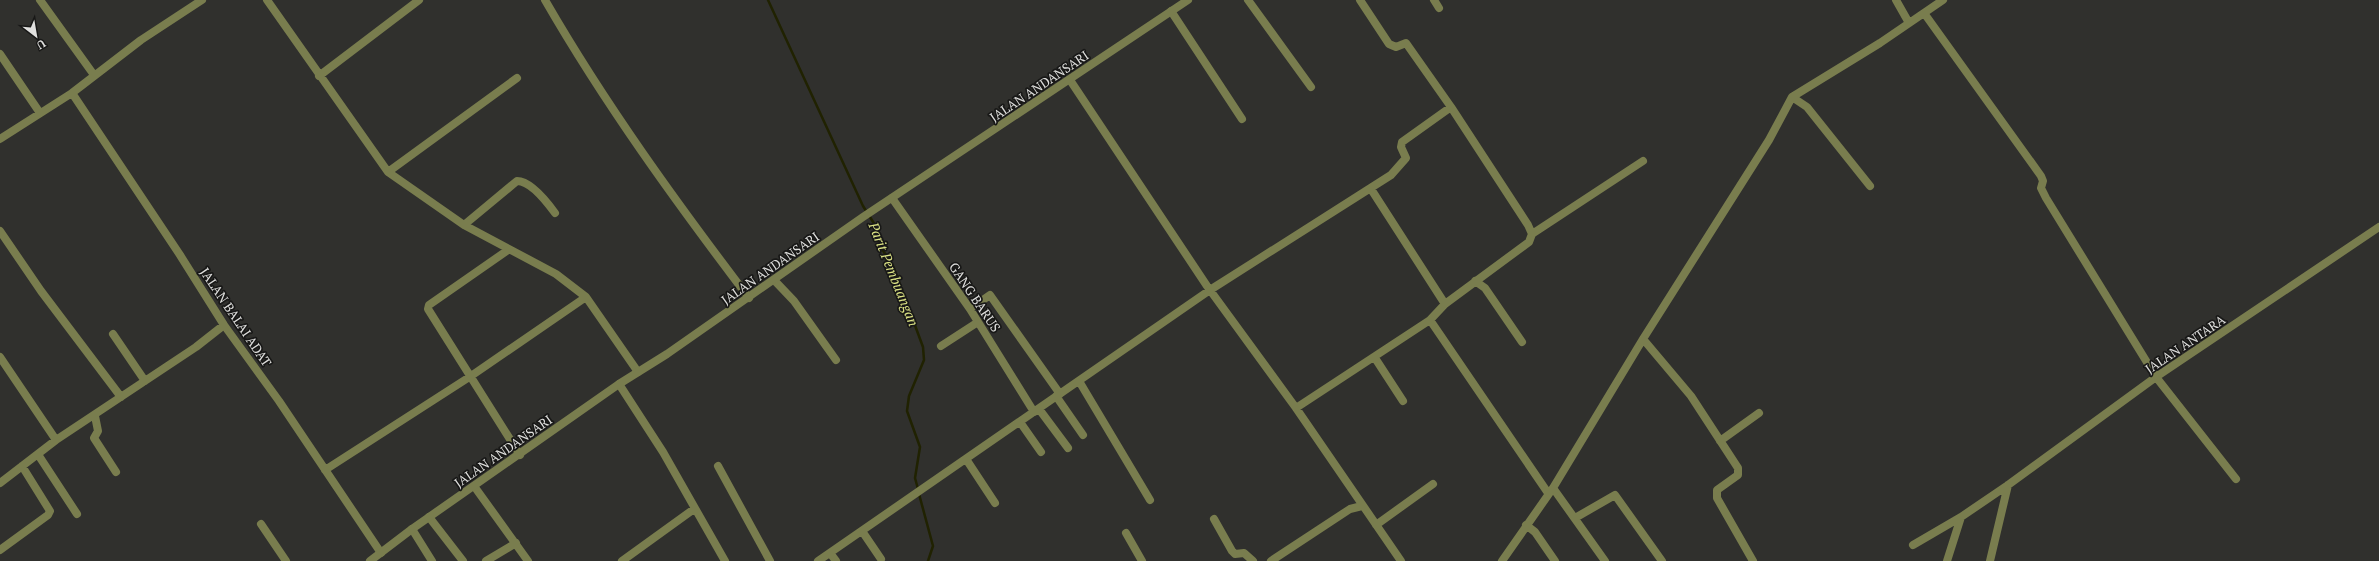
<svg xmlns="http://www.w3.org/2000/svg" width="2379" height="561" font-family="'PT Serif',serif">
  <rect width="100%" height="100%" fill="#30302d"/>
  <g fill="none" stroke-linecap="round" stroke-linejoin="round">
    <path stroke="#202201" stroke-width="2.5" d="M768,0L863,206L875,225L882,249L893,266L923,347L924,360L909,396L907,411L920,447L915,478L918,489
      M919,494L933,546L928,561"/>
    <path stroke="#797d4e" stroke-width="8" d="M40,0L94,75
      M267,0L388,172L464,225L556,274L586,297L638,372
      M545,0C605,104 676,202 749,298
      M1248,0L1311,87
      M1434,0L1439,8
      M1896,0L1909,23
      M1171,11L1242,119
      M1924,13L2041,176L2043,181L2041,188L2046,198L2156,377L2236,479
      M0,54L40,113
      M319,76L419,0
      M1070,80L1207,286L1296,408L1401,561
      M72,93L180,255L224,325L279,401L381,553
      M1792,97L1807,107L1870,186
      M0,139L72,93L141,40L202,0
      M388,172L517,78
      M1371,189L1445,304
      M892,198L970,309L1034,412
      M464,225L517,181C531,181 547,202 555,213
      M0,231L41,291L121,397
      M1532,234L1643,161
      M508,250L429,305L428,309L520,455
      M774,280L794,301L836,360
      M1475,281L1485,288L1522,342
      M970,309L990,295L1060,394
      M1430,320L1548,493
      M113,334L145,381
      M1643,339L1691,396L1738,468V475L1717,490V498L1753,561
      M941,346L978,322
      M0,357L56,440
      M1375,358L1403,401
      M1079,381L1150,500
      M619,384L663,452L725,561
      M1056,396L1083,435
      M1296,408L1430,320L1445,304L1529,242L1532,234L1528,225L1451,107L1406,43L1396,47L1389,44L1360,0
      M1039,409L1068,448
      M95,416L98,431L94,438L116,472
      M1020,422L1041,452
      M1720,441L1759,413
      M39,456L77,514
      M966,459L995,503
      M718,466L770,561
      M325,470L471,376L586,297
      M0,483L56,440L196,347L224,325
      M474,486L528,561
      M1553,488L1605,561
      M429,517L463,561
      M1575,518L1615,495L1662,561
      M1214,519L1232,551L1235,554L1244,553L1253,561
      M261,524L286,561
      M1376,525L1433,484
      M1526,525L1535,532L1555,561
      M412,529L432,561
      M862,531L881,559
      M1126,533L1142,561
      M1913,545L1961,517L2008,485L2156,377L2379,227
      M0,550L48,515L50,511L22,466
      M830,553L836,561
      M486,561L516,543
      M622,561L694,509
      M818,561L1210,290L1391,175L1406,158L1401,147L1402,142L1451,107
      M1271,561L1350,509L1362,506
      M1502,561L1553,488L1643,339L1769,140L1792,97L1880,43L1943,0
      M1947,561L1961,517
      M1990,561L2008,485"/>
    <path stroke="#797d4e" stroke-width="8" d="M370,561L412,529L619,384L667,354L863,217L1188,0"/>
  </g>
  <g text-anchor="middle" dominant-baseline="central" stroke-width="3.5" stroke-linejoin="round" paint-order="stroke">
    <g font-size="13" fill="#e0e0de" stroke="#181817">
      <text transform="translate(1039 86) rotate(-34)">JALAN ANDANSARI</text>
      <text transform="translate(770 268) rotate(-35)">JALAN ANDANSARI</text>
      <text transform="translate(975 297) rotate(56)">GANG BARUS</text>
      <text transform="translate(236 317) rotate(56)">JALAN BALAI ADAT</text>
      <text transform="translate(2185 344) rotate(-34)">JALAN ANTARA</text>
      <text transform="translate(503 451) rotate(-35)">JALAN ANDANSARI</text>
    </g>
    <g font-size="14" font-style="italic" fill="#dbe284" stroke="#181817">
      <text transform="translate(894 274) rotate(68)">Parit Pembuangan</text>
    </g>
  </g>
  <g transform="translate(36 36) rotate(149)" stroke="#181817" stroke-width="3" paint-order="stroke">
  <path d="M0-3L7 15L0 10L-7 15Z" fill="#e0e0de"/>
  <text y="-6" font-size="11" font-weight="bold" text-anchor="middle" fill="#e0e0de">U</text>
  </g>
</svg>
